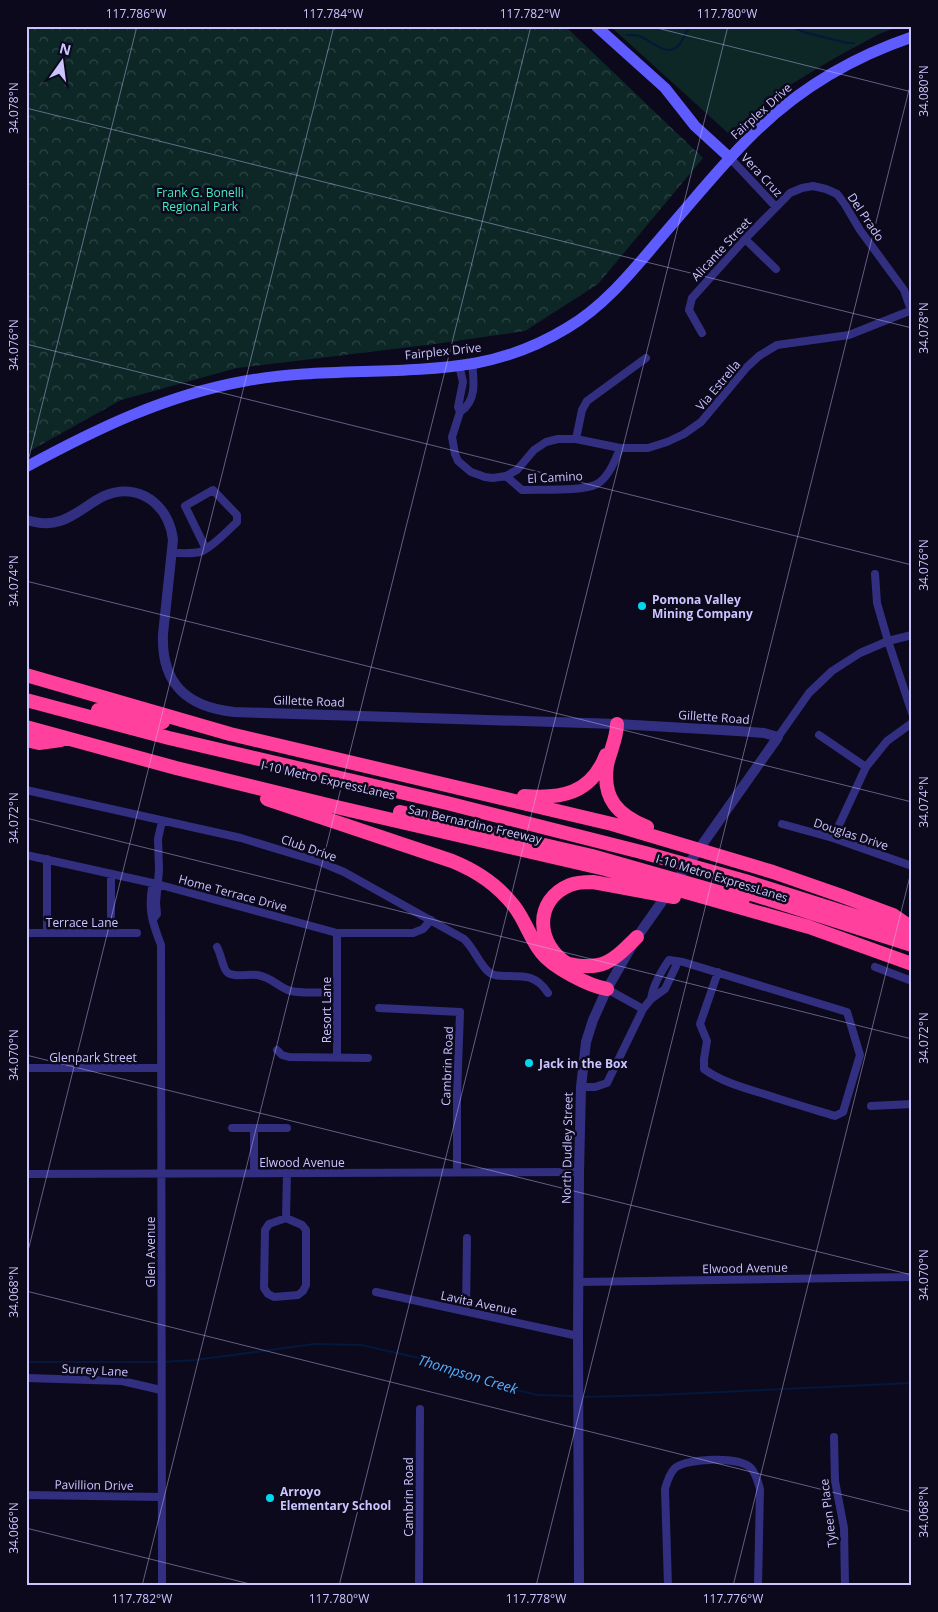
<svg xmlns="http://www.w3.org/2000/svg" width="938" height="1612" font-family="'Open Sans',sans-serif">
  <defs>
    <pattern id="forest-crowns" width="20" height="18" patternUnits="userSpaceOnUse" patternTransform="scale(1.25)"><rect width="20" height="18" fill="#0c2726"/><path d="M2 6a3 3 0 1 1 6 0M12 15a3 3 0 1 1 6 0" fill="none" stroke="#2e4547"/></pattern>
  </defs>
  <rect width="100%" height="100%" fill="#0c091d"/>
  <path fill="#0c2726" d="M610,26H900L879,34L833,59L777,93L736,132L728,133Z"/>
  <path fill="url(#forest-crowns)" d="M26,26H565L703,158L598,284L525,331L435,344L237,368L121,400L26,453Z"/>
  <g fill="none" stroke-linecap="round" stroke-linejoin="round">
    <path stroke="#04183b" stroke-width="2" d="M791,26L803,32L847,43H854
      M627,35C630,35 635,35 639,36C650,39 666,58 678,46C684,40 685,31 691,26
      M26,1362H158
      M163,1362L195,1360L315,1344L361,1345L437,1362L513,1389L537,1395L575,1396
      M582,1397L657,1395L912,1383"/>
    <path stroke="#322f81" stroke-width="8" d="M730,158L776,207
      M745,239L776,269
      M702,333L689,310L692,298L745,239L790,193L802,188L813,186L826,189L837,194L844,203L860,230L904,290L911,310
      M459,365L463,382L458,407L460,412L452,437L455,454L458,461L471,472L485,477L493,478L506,476L517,470L534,450L546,442L558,439H576L620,448H648L667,442L684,434L701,422L747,367L759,356L777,345L849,335L912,310
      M460,412C477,401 474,381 472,363
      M576,439L582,410L587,401L646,358
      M506,476L522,490C539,489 583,492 597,484C608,478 616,459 620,448
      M172,553C181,553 191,554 200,552C212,548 228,530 237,522V515L213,490L185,506L206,549
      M875,574L877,603L888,641L912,713
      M819,735L866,767
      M778,737L809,693L832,671L860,653L888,641L912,635
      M26,790L241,838L320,862L344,872L464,939C474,948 480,966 490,973C494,976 499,976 505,976C525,976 536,975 548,993
      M782,824L833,838L912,866
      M833,838L866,767L887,741L912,723
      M26,855L157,884L337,933H413L423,929L431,920
      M47,859V933
      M157,884L152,888C148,911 153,924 161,945L162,1586
      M153,919L157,914L156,903L159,870L158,839L162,821
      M26,933H137
      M111,933V874
      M337,933V1057
      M217,947C221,954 223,969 227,972C233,978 248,974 257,975C272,977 279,988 291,991C305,994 323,992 337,992
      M875,967L912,981
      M607,989L643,1009
      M651,999C653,985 660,973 669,960L683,962L847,1012L860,1055L843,1112L835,1116C812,1109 788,1102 764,1094C744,1088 722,1082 704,1069V1059L707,1041L700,1024L718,972
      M379,1008L460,1012L457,1095V1172
      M277,1050L282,1055L289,1057L368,1058
      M26,1068H160
      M581,1087H595L607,1083L643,1009L651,999L665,989L676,966L675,961
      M871,1106L912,1104
      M232,1128H287
      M254,1173V1128
      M26,1174L579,1172
      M286,1218L302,1225L306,1230V1285L303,1291L298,1295L274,1297L268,1294L264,1288L265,1230L269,1224Z
      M286,1218L287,1173
      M578,1282L912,1277
      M376,1292L578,1336
      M466,1311L467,1238
      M26,1378L122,1381L161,1390
      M834,1437L835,1481L844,1528L845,1586
      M26,1495L162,1497
      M419,1586L420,1409
      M668,1586L665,1489C667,1482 669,1474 675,1468C687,1458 739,1456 751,1468C756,1474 758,1482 760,1489L758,1586"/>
    <path stroke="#322f81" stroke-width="10" d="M26,520C38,523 48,525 60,521C76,516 89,503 104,496C139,481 169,505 173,540L163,634C161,683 186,707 234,712L617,724L738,731L764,733L778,737L637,937L607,989L593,1020L586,1042L581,1087L579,1172L578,1336L579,1586"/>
    <path stroke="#5f5cff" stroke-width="11" d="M596,26L665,88L695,126L730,158
      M26,467C96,429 166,395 245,381C321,367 400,376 476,363C508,357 539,345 567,328C608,304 638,264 669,228C697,196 724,162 755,132C799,89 853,57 912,37"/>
    <path stroke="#ff409c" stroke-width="14" d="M26,675L230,734L612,824L773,872L842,896L893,915L912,928
      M26,700L169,738L447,803L645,853L745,881L912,934
      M98,710L163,722
      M617,724C617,738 610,751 607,765C602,799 618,815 647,827
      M26,727L176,768L332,806L605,869L809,927L912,964
      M26,740L39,743L61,740
      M524,796C561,799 591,794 606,755
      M267,799L452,861C477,871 497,884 514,906C525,920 530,938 541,952C552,967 589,986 607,989
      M400,812L592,856L743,899
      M733,888L912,945
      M565,963C602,972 612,962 637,937
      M568,964C536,945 533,900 570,885C577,882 585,882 593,882L674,897"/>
  </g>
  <path fill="none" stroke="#cbc5ff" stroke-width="1" stroke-opacity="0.45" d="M649,26L912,92M26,108L912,328M26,344L912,565M26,469L137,26M26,581L912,802M26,818L912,1039M26,1055L912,1275M26,1259L334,26M26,1291L912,1512M26,1528L258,1586M142,1586L531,26M339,1586L728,26M536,1586L912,78M733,1586L912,868"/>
  <g fill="#00d8f0" stroke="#0c091d" stroke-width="2">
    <circle cx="642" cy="606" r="5"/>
    <circle cx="529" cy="1063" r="5"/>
    <circle cx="270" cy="1498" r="5"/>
  </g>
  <g text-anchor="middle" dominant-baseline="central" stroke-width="5" stroke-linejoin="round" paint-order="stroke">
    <g font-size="12" fill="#cbc5ff" stroke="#0c091d">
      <text transform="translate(761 111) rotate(-42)">Fairplex Drive</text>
      <text transform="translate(762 175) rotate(47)">Vera Cruz</text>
      <text transform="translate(866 217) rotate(56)">Del Prado</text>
      <text transform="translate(721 249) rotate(-47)">Alicante Street</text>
      <text transform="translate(443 351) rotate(-6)">Fairplex Drive</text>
      <text transform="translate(718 385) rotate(-50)">Via Estrella</text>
      <text transform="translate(555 477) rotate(-3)">El Camino</text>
      <text transform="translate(309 701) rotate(2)">Gillette Road</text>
      <text transform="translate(714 717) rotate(4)">Gillette Road</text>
      <text transform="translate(328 780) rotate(13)">I-10 Metro ExpressLanes</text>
      <text transform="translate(475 824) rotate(13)">San Bernardino Freeway</text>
      <text transform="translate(851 834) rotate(18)">Douglas Drive</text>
      <text transform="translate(309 848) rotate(19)">Club Drive</text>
      <text transform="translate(722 878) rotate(17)">I-10 Metro ExpressLanes</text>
      <text transform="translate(233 893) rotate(15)">Home Terrace Drive</text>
      <text x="82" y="922">Terrace Lane</text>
      <text transform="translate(326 1010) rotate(-90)">Resort Lane</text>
      <text x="93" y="1057">Glenpark Street</text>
      <text transform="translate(447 1066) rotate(-88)">Cambrin Road</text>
      <text transform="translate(567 1148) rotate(-89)">North Dudley Street</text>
      <text x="302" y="1162">Elwood Avenue</text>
      <text transform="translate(150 1252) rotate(-90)">Glen Avenue</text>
      <text transform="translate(745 1268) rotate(-1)">Elwood Avenue</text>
      <text transform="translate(479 1303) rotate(12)">Lavita Avenue</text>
      <text transform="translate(95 1370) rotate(3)">Surrey Lane</text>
      <text transform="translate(94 1485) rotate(1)">Pavillion Drive</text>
      <text transform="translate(408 1497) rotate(-90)">Cambrin Road</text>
      <text transform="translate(828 1513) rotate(-97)">Tyleen Place</text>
    </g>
    <g font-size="12" fill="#45ebc1" stroke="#0c091d">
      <text x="200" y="192">Frank G. Bonelli<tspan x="200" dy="14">Regional Park</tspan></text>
    </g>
    <g font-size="12" font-weight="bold" fill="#cbc5ff" stroke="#0c091d" text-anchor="start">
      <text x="652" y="599">Pomona Valley<tspan x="652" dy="14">Mining Company</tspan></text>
      <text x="539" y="1063">Jack in the Box</text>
      <text x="280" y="1491">Arroyo<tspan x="280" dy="14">Elementary School</tspan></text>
    </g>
    <g font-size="14" font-style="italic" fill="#53b0ff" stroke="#0c091d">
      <text transform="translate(468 1374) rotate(17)">Thompson Creek</text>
    </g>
  </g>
  <rect width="938" height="1612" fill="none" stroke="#0c091d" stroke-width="55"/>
  <g transform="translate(62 62) rotate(14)" stroke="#0c091d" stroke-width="4" paint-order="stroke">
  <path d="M0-4L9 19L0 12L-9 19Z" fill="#cbc5ff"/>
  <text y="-8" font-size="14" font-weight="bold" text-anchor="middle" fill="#cbc5ff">N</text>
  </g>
  <rect x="28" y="28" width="882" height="1556" fill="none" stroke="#cbc5ff" stroke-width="2"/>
  <g font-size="12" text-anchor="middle" fill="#cbc5ff">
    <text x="136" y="18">117.786°W</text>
    <text x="333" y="18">117.784°W</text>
    <text x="530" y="18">117.782°W</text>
    <text x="727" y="18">117.780°W</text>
    <text transform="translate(924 91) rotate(-90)" y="4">34.080°N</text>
    <text transform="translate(14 108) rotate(-90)" y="4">34.078°N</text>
    <text transform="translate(924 328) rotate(-90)" y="4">34.078°N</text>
    <text transform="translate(14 345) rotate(-90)" y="4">34.076°N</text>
    <text transform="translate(924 565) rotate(-90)" y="4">34.076°N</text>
    <text transform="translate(14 581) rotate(-90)" y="4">34.074°N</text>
    <text transform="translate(924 802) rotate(-90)" y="4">34.074°N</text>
    <text transform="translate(14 818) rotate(-90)" y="4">34.072°N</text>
    <text transform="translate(924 1038) rotate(-90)" y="4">34.072°N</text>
    <text transform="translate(14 1055) rotate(-90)" y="4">34.070°N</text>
    <text transform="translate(924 1275) rotate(-90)" y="4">34.070°N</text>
    <text transform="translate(14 1292) rotate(-90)" y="4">34.068°N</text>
    <text transform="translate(924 1512) rotate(-90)" y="4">34.068°N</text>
    <text transform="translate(14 1528) rotate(-90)" y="4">34.066°N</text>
    <text x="142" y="1603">117.782°W</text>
    <text x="339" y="1603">117.780°W</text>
    <text x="536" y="1603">117.778°W</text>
    <text x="733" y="1603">117.776°W</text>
  </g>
</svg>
